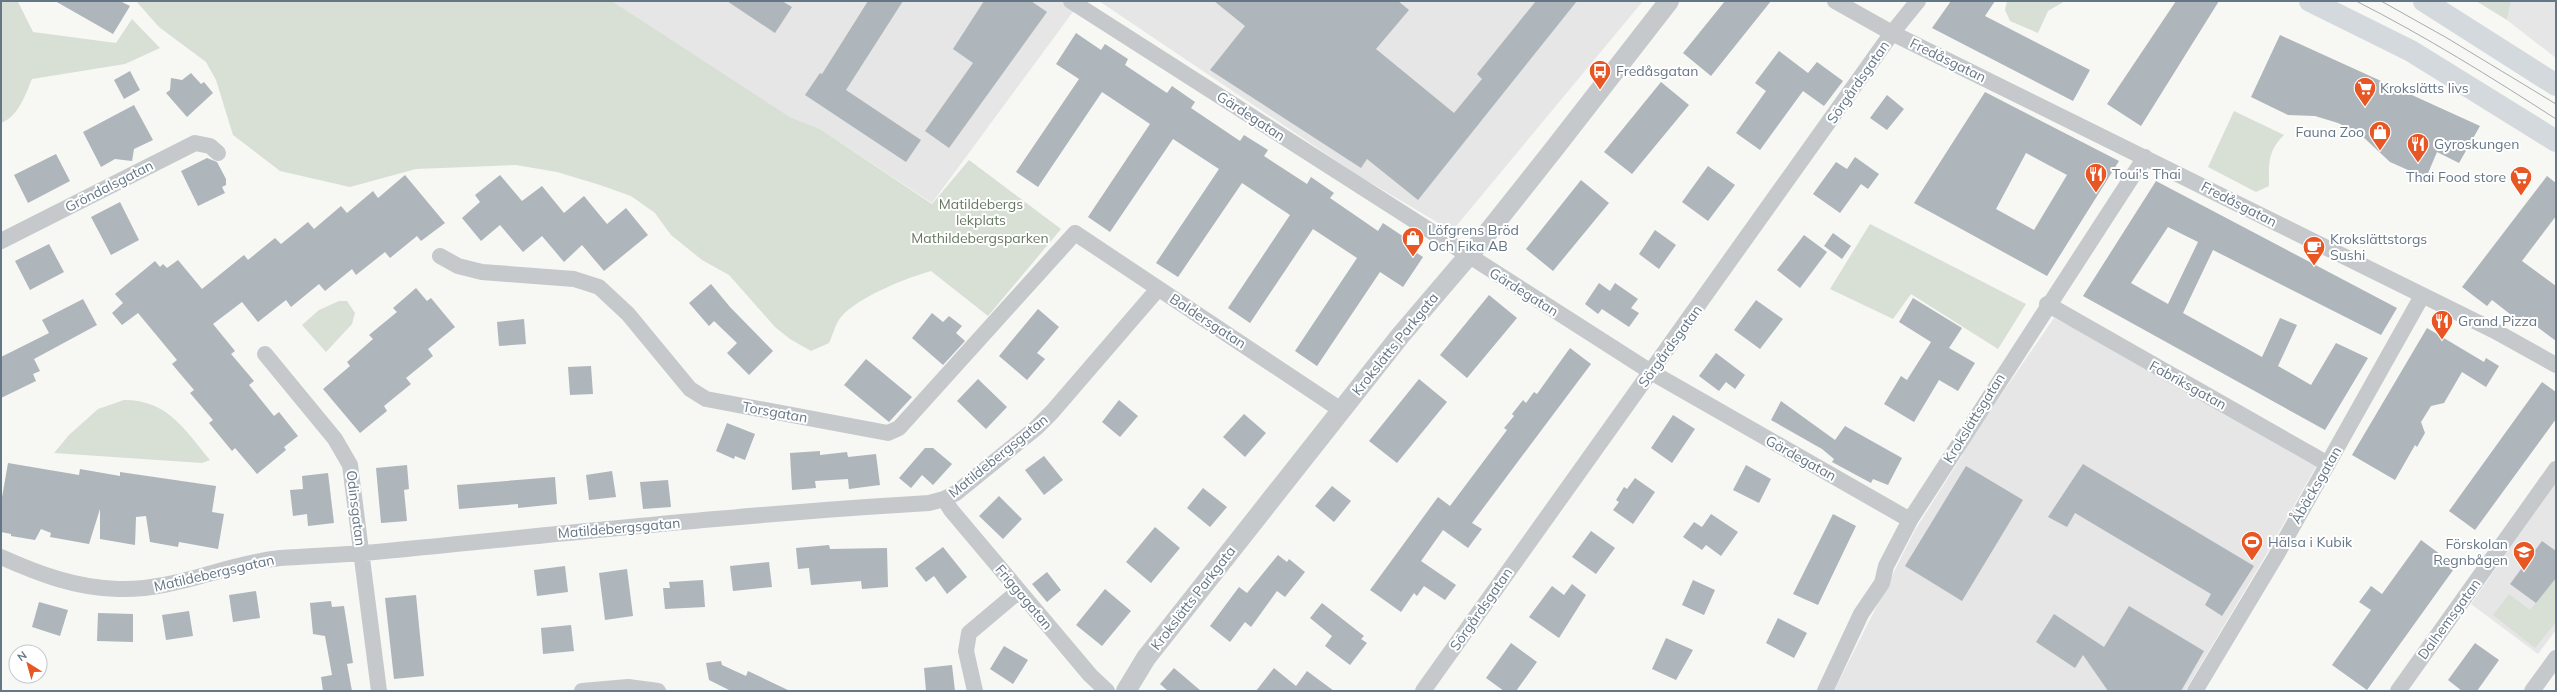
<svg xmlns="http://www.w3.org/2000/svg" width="2557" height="692" font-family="Mulish,sans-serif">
  <rect width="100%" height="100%" fill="#f7f7f4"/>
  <path fill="#e5e6e5" d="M612,1H1089L1072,13L932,203L820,129L790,117Z
    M1099,1H1643L1452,231L1356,174Z
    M2511,1H2556V58L2507,20Z
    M2054,318L2128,356L2318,463L2263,560L2185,691H1834L1915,530L1962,456L1966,446Z
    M2556,482V630L2538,654L2471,604Z"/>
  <path fill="#d8dfd5" d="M1,1L18,2L33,32L116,43L132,19L160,48L125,64L32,79C25,95 19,116 1,123Z
    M136,1H612L790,117L820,129L932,204L969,160L1061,229L988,316L931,271C906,278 858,297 841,317C835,324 833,335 829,343L811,351L790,339L775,327L729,275L702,260L671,235L655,213L631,196L600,185L557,172L516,165L416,169L350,187L280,171L233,135L216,80L206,62L159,27Z
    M2007,1H2065L2048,11L2038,33L2010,21L2005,10Z
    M2476,1H2511L2507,20Z
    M2234,111L2284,135C2267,152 2269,164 2269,186L2256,192L2208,167Z
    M1870,224L2026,304L1998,349L1911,294L1893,319L1830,289Z
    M339,301H347L355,313L352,324L326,352L302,325L319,310Z
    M124,400C168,400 184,429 210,460L202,463L54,453L69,435L98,409Z
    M2556,578V622L2535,648L2493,615L2509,594L2530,610Z"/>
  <path fill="#aeb5bb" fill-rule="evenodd" d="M55,1H120L130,6L113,34Z
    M727,1H782L792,7L775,33Z
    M868,1H903L846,90L921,140L906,162L805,95L820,73L822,74Z
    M984,1H1031L1047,12L949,148L925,131L973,63L953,49Z
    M1214,1H1398L1409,10L1376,49L1454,113L1482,79L1477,74L1536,1H1577L1418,200L1367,159L1361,168L1210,70L1245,26Z
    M1725,1H1771L1711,76L1683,53Z
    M1951,1H1995L1985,16L2090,70L2073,101L1932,28Z
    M2176,1H2219L2141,126L2107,104Z
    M1076,33L1101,50L1105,44L1128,59L1125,65L1167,93L1172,86L1195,102L1191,108L1240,141L1244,135L1268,150L1264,156L1307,184L1311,177L1334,193L1330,198L1378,231L1383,223L1407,239L1403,244L1423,257L1403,287L1380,272L1317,366L1295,351L1357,258L1313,229L1250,323L1228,308L1290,215L1242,183L1178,277L1156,263L1219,169L1173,139L1110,232L1088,217L1150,124L1102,92L1038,187L1016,172L1079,79L1056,64Z
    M2280,35L2480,126L2459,163L2437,152L2426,178L2390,162L2360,134L2338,123L2315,116L2288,115L2251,97Z
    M1779,51L1808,73L1817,62L1843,81L1824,106L1803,91L1760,150L1736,133L1766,91L1755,83Z
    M130,71L140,90L124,99L114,80Z
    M191,73L201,84L204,82L213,93L187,117L166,93L170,90L171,78L182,80Z
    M1661,82L1689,105L1632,174L1604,152Z
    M1985,92L2119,161L2047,276L1914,203ZM2026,153L2067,175L2034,230L1996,209Z
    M1887,95L1904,109L1887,130L1870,118Z
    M134,105L153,140L134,149L132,161L115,159L101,167L83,132Z
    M56,154L70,181L28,203L14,175Z
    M1855,157L1879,174L1868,189L1861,184L1840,213L1813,194L1836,162L1847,169Z
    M207,158L217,162L226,179V185L222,187L225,193L198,206L181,171Z
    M1708,166L1735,185L1708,221L1682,202Z
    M405,175L445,223L421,241L417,236L390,258L385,252L356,275L352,269L325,291L319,284L291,307L286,300L258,322L242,302L213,324L235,351L231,354L254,381L249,385L274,416L279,412L298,436L284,447L286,450L257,474L235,448L232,451L209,423L213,420L190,393L194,390L172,364L177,360L138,313L122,325L112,313L123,303L115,294L155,261L160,267L163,264L167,268L178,260L202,289L244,255L248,260L275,238L281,244L308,222L314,229L341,206L347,213L373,191L378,198Z
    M500,175L522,201L542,186L564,213L584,196L607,224L626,208L648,235L604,271L582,245L564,262L542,236L523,252L500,225L481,241L462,218L480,202L475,195Z
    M2547,176L2556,183V216L2522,261L2556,286V341L2523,316L2519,321L2492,300L2487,306L2462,287Z
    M1581,180L1609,203L1553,271L1526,249Z
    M2156,181L2397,308L2381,335L2213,250L2183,313L2262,357L2280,318L2297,325L2278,366L2311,385L2336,343L2368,358L2325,430L2083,296ZM2168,227L2198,242L2168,304L2131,283Z
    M120,202L139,240L111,255L91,217Z
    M1655,230L1676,245L1659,269L1639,254Z
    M1833,233L1851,246L1842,259L1824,246Z
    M1804,235L1827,252L1800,288L1777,270Z
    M49,244L64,272L30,290L15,261Z
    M1599,283L1610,291L1615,283L1638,299L1631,308L1639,313L1629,327L1602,309L1598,314L1585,304Z
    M711,284L730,307L773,351L749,375L727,353L737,343L714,321L709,326L689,303Z
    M416,288L427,301L431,298L455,327L428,349L433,356L406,378L411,384L384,406L387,411L360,433L323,389L350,366L347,362L373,339L369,335L397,312L393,308Z
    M1489,295L1517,318L1467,378L1440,355Z
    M1913,298L1962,328L1949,348L1975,363L1958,391L1939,380L1914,422L1884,404L1901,376L1907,380L1931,342L1899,322Z
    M83,299L97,325L34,359L40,371L33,374L36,381L1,398V357L49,333L42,320Z
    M1756,300L1783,319L1760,349L1734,330Z
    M1038,309L1059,327L1037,353L1045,359L1027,380L999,356Z
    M932,313L943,322L949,316L962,326L956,333L965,341L943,365L912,338Z
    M524,319L526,344L499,346L497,322Z
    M2427,328L2484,362L2486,358L2499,366L2486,387L2462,372L2444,403L2431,406L2421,422L2425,433L2417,447L2415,445L2395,480L2352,455Z
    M1570,348L1591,364L1472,523L1482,529L1468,548L1443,530L1421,561L1456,585L1445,600L1424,586L1417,596L1414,593L1401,612L1370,590L1438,497L1450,506L1507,430L1504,428L1514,416L1512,414L1523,400L1526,403L1534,392L1537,394Z
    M1716,353L1745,375L1735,389L1726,382L1719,391L1699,376Z
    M866,359L912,397L889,422L844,385Z
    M591,366L593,394L570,395L568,367Z
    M978,379L1007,407L986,429L957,401Z
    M1419,379L1447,402L1397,463L1369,441Z
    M2542,382L2556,392V419L2475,530L2449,511Z
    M1119,400L1138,416L1120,437L1102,422Z
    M1781,401L1835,440L1845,426L1902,458L1888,485L1873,479L1871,483L1832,462L1834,459L1822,449L1771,420Z
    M1244,414L1266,433L1245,457L1223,437Z
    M1673,415L1695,429L1672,463L1651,448Z
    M727,423L755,434L745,460L735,456L734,459L716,451Z
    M925,448H933L952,464L933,485L922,475L911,488L899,478Z
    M820,451V455L847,452L848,457L876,454L880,485L849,489L848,479L815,481L816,488L792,490L790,453Z
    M1044,456L1063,480L1044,495L1025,470Z
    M8,463L79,475L80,469L120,476V472L216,486L212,512L224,514L218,549L179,542L178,547L150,542L146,516L136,517L135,545L100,539V509L89,544L50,537L51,533L41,529L35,540L11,536V534L1,532V503Z
    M2083,464L2254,566L2222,616L2205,605L2211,594L2075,513L2067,527L2048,517Z
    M407,465L409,489L404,490L407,521L381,523L376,468Z
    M1746,465L1771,479L1759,503L1733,490Z
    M1966,466L2023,500L1962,601L1905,566Z
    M612,471L616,497L589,500L586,475Z
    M328,473L334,523L308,526L307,514L293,516L290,490L303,489L302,476Z
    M555,477L557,504L518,508V504L459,509L457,485Z
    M1635,478L1655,492L1633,524L1613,510L1619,502L1616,500L1624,487L1627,489Z
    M668,480L671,507L643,509L640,482Z
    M1332,486L1351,501L1334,522L1315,506Z
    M1203,488L1227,507L1210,527L1187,508Z
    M999,496L1022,519L1003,539L979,516Z
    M1711,514L1738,532L1721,556L1706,545L1702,550L1683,537L1694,522L1702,527Z
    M1833,514L1856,526L1818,605L1793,594Z
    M1155,527L1180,548L1151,583L1126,562Z
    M1591,531L1615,548L1596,574L1572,557Z
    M2421,540L2456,566L2367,690L2332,665L2371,610L2359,602L2371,586L2382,594Z
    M2542,541L2556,551V578L2536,603L2510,584Z
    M829,545L830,549L887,548L888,587L862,589L861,581L811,585L809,568L798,569L796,548Z
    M943,547L967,577L947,594L934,576L926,582L915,568Z
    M1278,555L1287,562L1289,559L1305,572L1285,597L1277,591L1251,627L1245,622L1230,642L1210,626L1239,587L1247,593Z
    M769,562L772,587L733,591L730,566Z
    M565,566L568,592L537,596L534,570Z
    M627,569L633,616L605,620L599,573Z
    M1047,572L1061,590L1047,602L1032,584Z
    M703,580L705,607L665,609L663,588H670L669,582Z
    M1693,580L1715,590L1704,615L1682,605Z
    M1572,584L1586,595L1559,638L1529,617L1552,586L1564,595Z
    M1105,589L1131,611L1102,646L1076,625Z
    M256,591L260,618L233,622L229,595Z
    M416,595L424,676L394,679L385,598Z
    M331,601L332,607L344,606L353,663L347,664L352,691H323L321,677L332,675L325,636L313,634L310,603Z
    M39,602L68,610L60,636L32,627Z
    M1322,603L1364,636L1361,639L1367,643L1350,665L1325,646L1332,636L1310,618Z
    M2129,606L2204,651L2181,691H2108L2083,655L2075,668L2036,642L2054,614L2104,647Z
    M189,611L193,636L166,640L162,615Z
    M98,613L133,614V642L97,641Z
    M1778,618L1807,633L1794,658L1766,643Z
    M571,625L574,651L543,654L541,628Z
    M1666,638L1693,650L1676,680L1652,669Z
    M1511,643L1537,662L1516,691H1504L1486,678Z
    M2475,643L2499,660L2477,691H2462L2448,680Z
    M1004,646L1028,660L1013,684L990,669Z
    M721,661L722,665L746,676L748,671L790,691H731L709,680L706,663Z
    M952,665L955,691H926L924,668Z
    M1174,668L1201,691H1168L1160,684Z
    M1274,668L1296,686L1307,671L1334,691H1256Z"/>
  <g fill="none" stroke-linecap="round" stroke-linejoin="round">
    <path stroke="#c5c9cc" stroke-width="16" d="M1071,1L1651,372L1910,520
      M1835,1L1892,33L2495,331L2556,365
      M1,241L195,143L210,146L218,153
      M440,256L458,266L482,272L574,279L599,287L628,314L690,389L706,399L888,433L899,428L1075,233L1341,410
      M2047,304L2328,464
      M265,354L335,439L350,465L379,691
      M944,499L951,510L1090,675L1107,691
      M1,557C39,574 76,588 118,589C175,591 224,564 280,558C308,556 336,555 365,553C553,535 740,514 929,503L944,499L956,493L1036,428L1052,412L1158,289
      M582,691L628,687L658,691
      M975,691L966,651L969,633L1019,591
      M1423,691L1892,33L1918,1
      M1825,691L1861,614L1882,583L1886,566L1910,520L2145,157
      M2195,691L2276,556L2422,296
      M2398,691L2556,469
      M2532,691L2556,658"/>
    <path stroke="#c5c9cc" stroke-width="20" d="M1126,691L1146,658L1400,336L1481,241L1554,149L1669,1"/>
    <path stroke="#d4d9dd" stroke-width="22" d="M2310,1L2411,51L2556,141
      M2424,1L2556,85"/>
    <path stroke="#a5abb1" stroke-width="1" d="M2356,1C2425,36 2491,77 2556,119
      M2381,1L2447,38L2556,104"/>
  </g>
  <defs>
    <g id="bus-pin" transform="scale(1.15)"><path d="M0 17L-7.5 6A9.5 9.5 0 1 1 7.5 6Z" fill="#e85623" stroke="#fff"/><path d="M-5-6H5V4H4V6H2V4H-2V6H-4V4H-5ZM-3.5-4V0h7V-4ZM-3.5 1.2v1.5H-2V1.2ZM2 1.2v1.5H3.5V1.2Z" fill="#fff"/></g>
    <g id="supermarket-pin" transform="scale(1.15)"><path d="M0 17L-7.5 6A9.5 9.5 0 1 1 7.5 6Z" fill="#e85623" stroke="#fff"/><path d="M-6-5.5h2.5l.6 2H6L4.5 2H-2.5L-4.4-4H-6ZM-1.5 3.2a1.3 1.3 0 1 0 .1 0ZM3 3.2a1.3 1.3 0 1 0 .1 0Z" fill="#fff"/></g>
    <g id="shop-pin" transform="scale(1.15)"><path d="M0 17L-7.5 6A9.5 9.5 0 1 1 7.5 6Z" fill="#e85623" stroke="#fff"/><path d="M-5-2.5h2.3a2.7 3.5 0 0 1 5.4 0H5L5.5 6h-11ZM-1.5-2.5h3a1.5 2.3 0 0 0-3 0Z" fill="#fff"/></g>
    <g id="restaurant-pin" transform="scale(1.15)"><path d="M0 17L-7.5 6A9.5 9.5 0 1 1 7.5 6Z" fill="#e85623" stroke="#fff"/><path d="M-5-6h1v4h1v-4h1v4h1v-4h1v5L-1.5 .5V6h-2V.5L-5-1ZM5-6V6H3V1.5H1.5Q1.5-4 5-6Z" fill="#fff"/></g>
    <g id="cafe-pin" transform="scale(1.15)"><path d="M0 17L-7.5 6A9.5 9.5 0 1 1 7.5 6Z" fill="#e85623" stroke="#fff"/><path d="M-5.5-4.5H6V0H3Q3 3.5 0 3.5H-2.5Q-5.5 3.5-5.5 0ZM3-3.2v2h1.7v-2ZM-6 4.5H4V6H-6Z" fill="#fff"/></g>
    <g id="stadium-pin" transform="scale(1.15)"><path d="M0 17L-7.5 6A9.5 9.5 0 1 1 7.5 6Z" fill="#e85623" stroke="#fff"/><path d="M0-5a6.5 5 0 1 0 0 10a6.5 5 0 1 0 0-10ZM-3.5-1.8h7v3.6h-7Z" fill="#fff"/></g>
    <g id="school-pin" transform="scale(1.15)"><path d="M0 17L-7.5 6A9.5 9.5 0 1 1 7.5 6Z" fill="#e85623" stroke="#fff"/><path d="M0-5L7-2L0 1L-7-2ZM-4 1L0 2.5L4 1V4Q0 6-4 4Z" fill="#fff"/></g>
  </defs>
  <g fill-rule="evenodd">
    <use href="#bus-pin" x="1600" y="71"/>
    <use href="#supermarket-pin" x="2365" y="88"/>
    <use href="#shop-pin" x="2380" y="132"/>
    <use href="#restaurant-pin" x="2418" y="144"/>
    <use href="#restaurant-pin" x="2096" y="174"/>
    <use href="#supermarket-pin" x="2521" y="177"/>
    <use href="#shop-pin" x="1413" y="238"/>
    <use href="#cafe-pin" x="2314" y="247"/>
    <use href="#restaurant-pin" x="2442" y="321"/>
    <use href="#stadium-pin" x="2252" y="542"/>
    <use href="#school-pin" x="2524" y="552"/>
  </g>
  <g text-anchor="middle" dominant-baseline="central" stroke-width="4" stroke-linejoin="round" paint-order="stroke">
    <g font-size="14" fill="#657686" stroke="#fff">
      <text transform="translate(1948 60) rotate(26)">Fredåsgatan</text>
      <text transform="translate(1858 82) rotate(-55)">Sörgårdsgatan</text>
      <text transform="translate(1251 116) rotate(33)">Gärdegatan</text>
      <text transform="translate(109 186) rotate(-27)">Gröndalsgatan</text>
      <text transform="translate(2239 204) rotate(27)">Fredåsgatan</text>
      <text transform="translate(1524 292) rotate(32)">Gärdegatan</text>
      <text transform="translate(1208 321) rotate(33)">Baldersgatan</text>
      <text transform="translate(1395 344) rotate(-51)">Krokslätts Parkgata</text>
      <text transform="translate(1670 346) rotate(-54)">Sörgårdsgatan</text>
      <text transform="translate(2188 385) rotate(29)">Fabriksgatan</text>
      <text transform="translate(775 412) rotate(10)">Torsgatan</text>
      <text transform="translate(1974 418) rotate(-58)">Krokslättsgatan</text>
      <text transform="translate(998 456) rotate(-39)">Matildebergsgatan</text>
      <text transform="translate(1801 458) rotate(29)">Gärdegatan</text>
      <text transform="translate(2316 485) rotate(-60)">Åbäcksgatan</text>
      <text transform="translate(356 508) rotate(83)">Odinsgatan</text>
      <text transform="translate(619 528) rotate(-5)">Matildebergsgatan</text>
      <text transform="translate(214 573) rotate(-13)">Matildebergsgatan</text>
      <text transform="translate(1024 597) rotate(50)">Friggagatan</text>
      <text transform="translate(1193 598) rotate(-52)">Krokslätts Parkgata</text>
      <text transform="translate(1481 609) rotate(-55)">Sörgårdsgatan</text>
      <text transform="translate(2449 619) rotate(-54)">Dalhemsgatan</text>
    </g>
    <g font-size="14" fill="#657686" stroke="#fff" text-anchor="start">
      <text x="1616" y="71">Fredåsgatan</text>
      <text x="2380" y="88">Krokslätts livs</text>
      <text x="2364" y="132" text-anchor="end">Fauna Zoo</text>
      <text x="2434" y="144">Gyroskungen</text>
      <text x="2112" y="174">Toui's Thai</text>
      <text x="2506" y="177" text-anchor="end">Thai Food store</text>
      <text x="1428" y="230">Löfgrens Bröd<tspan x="1428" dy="16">Och Fika AB</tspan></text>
      <text x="2330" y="239">Krokslättstorgs<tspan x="2330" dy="16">Sushi</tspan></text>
      <text x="2458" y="321">Grand Pizza</text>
      <text x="2268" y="542">Hälsa i Kubik</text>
      <text x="2508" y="544" text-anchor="end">Förskolan<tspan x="2508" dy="16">Regnbågen</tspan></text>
    </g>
    <g font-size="14" fill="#657860" stroke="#fff">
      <text x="981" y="204">Matildebergs<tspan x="981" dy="16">lekplats</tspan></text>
      <text x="980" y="238">Mathildebergsparken</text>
    </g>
  </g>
  <rect width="2557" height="692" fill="none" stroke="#657686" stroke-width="4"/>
  <g transform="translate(28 664) rotate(323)"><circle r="19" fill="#ffffff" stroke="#c1c8cf"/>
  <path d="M0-3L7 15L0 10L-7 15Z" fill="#e85623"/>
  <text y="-6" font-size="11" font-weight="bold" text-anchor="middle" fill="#657686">N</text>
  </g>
</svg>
